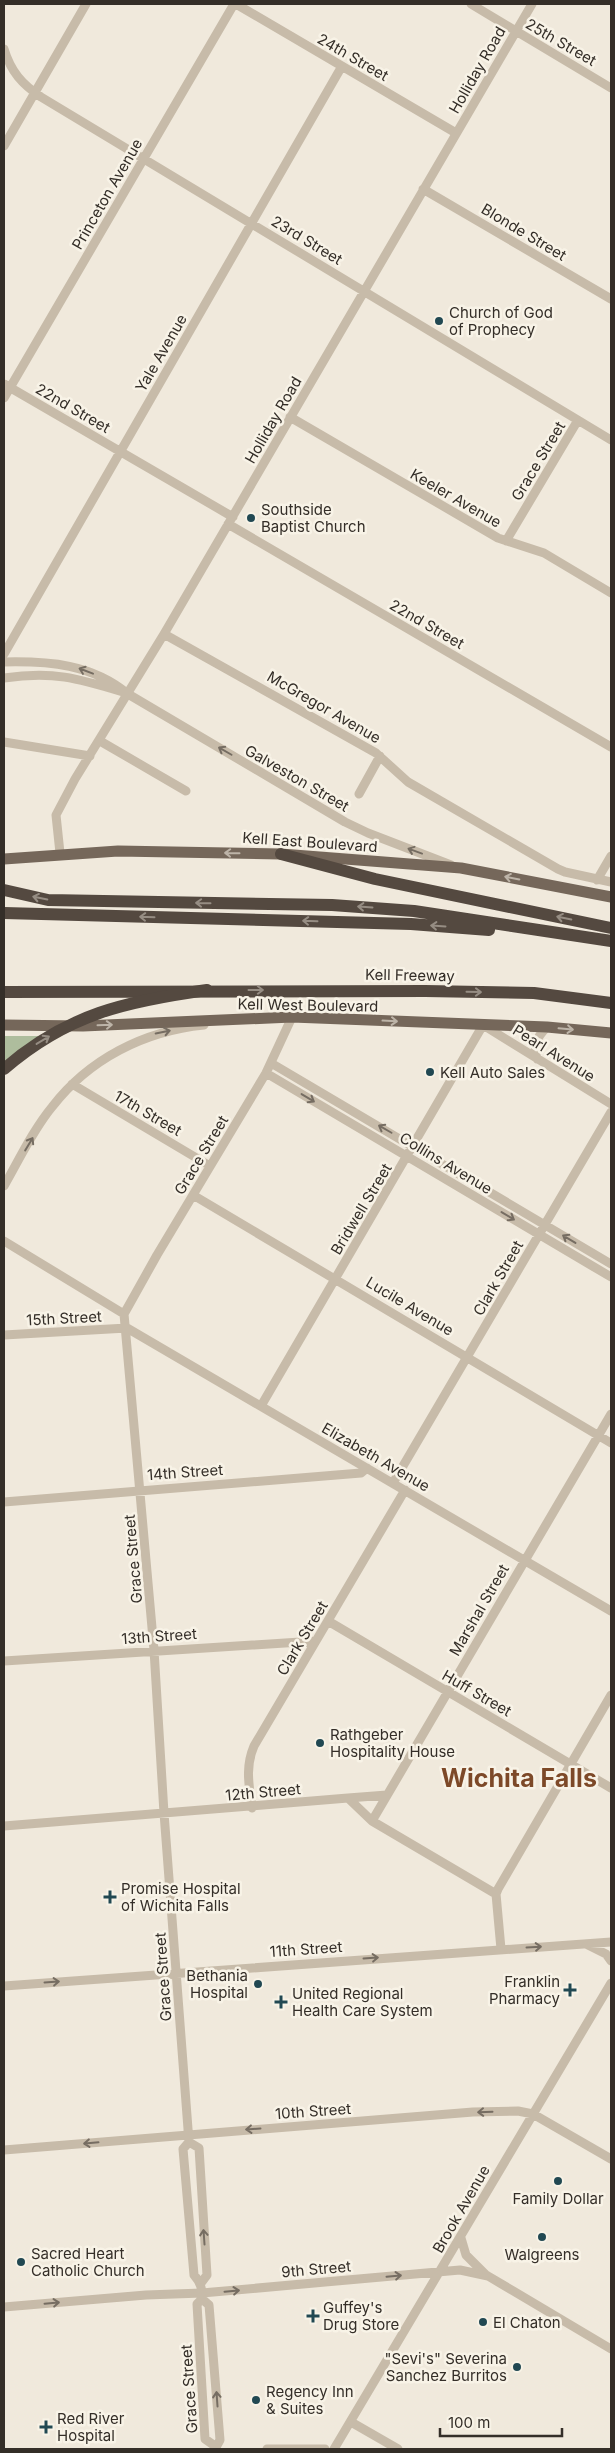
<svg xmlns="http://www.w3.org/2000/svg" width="615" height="2453" font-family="Inter,sans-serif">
  <rect width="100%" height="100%" fill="#f0e9dc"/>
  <path fill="#aebd9d" d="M4,1036H40L4,1062Z"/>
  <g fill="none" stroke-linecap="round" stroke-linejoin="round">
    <path stroke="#c7bba9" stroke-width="9" d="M236,4L456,133
      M471,4L611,88
      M4,49C11,72 22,84 41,97L611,440
      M4,146L86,4
      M423,189L611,299
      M4,384L233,517
      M4,398L234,4
      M290,417L498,538L544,553L611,593
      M228,524L611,747
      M506,541L578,420
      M164,634L376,753L408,782L558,869L565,872L611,882
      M4,654L342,66
      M4,662C49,661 92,664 128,694L345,822L368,833L451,865
      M4,678C53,671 77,678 123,692
      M100,741L186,791
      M4,742L90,756
      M359,794L380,756
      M60,853L56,815L75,779L164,634L532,4
      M597,880L611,856
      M537,1059C533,1045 536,1038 547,1027
      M271,1063L611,1264
      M266,1073L611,1277
      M72,1084L210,1166
      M4,1186C19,1160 33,1130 52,1107C89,1059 144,1031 204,1025
      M193,1195L611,1443
      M4,1241L124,1314
      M4,1335L127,1328L611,1611
      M261,1406L483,1025L611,1104
      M393,1483L611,1112
      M4,1502L361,1473L367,1468
      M328,1621L611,1788
      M4,1661L316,1641
      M348,1798L387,1795
      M252,1808C249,1785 245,1767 254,1746L405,1490
      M372,1821L611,1414
      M4,1826L348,1798L372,1821L496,1894
      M586,1944L606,1954L611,1961
      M501,1949L496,1894L498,1889L611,1695
      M4,1986L611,1942
      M189,2142L199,2148L207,2275L201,2283
      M4,2150L473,2112L518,2111L533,2114L611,2159
      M461,2238L466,2255L486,2275
      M202,2299L209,2305L220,2440L215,2449
      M4,2307L146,2295L202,2293L460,2270L488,2276L611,2349
      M351,2422L398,2449
      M215,2446L205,2439L197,2304L202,2299C202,2288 201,2283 194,2275L183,2149L189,2142L164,1813L154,1650L124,1314L157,1255L266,1073L292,1017
      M267,2449H325
      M334,2449L611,1983"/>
    <path stroke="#75675a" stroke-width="11" d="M4,859L118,851L281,854L461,868L611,897
      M4,1025L83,1026L292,1017L547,1027L611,1033"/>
    <path stroke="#544940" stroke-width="12" d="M281,854L375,879L611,928
      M4,890L48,900L332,905L414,911L611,941
      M4,913L411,924L489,930
      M4,992L425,991L534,993L611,1003"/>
    <path stroke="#544940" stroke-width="12" d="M4,1069C67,1014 127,1001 207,990"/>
  </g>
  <defs><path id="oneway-shaft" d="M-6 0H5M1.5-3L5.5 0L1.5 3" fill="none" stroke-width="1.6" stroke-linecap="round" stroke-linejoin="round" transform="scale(1.25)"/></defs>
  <g stroke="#766d62">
    <use href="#oneway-shaft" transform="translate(86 671) rotate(-159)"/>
    <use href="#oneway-shaft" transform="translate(225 751) rotate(-150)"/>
    <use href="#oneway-shaft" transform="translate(415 851) rotate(-160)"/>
    <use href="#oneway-shaft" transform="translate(163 1032) rotate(-12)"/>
    <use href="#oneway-shaft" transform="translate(308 1098) rotate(31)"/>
    <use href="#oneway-shaft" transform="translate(385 1129) rotate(-150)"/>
    <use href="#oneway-shaft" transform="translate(29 1144) rotate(-59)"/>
    <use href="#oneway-shaft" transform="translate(508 1216) rotate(31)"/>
    <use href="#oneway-shaft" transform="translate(569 1239) rotate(-149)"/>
    <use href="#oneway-shaft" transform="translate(534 1947) rotate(-3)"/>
    <use href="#oneway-shaft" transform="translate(371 1958) rotate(-4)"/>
    <use href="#oneway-shaft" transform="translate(52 1982) rotate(-4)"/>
    <use href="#oneway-shaft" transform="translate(485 2112) rotate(178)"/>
    <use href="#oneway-shaft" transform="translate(253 2129) rotate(176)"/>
    <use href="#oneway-shaft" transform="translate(91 2143) rotate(175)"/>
    <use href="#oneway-shaft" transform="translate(204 2237) rotate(-94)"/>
    <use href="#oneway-shaft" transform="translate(394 2276) rotate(-5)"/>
    <use href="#oneway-shaft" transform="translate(232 2291) rotate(-5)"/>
    <use href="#oneway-shaft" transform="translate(52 2303) rotate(-5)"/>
    <use href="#oneway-shaft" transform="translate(217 2399) rotate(-94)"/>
  </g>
  <g stroke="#bdb4a8">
    <use href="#oneway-shaft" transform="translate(232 853) rotate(-179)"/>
    <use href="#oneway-shaft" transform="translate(512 878) rotate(-169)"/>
    <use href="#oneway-shaft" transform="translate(390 1021) rotate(3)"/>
    <use href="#oneway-shaft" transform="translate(105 1025) rotate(-2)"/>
    <use href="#oneway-shaft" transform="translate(566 1029) rotate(5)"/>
  </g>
  <g stroke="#968d83">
    <use href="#oneway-shaft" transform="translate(40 898) rotate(-168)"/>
    <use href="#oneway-shaft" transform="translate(203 903) rotate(-179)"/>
    <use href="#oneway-shaft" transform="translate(365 907) rotate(-176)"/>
    <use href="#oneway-shaft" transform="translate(147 917) rotate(-178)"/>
    <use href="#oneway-shaft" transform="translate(564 918) rotate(-168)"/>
    <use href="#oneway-shaft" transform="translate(310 921) rotate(-178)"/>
    <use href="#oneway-shaft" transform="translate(438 926) rotate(-176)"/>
    <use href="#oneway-shaft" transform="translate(256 990)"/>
    <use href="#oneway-shaft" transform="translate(474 992) rotate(1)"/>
    <use href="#oneway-shaft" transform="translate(43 1040) rotate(-31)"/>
  </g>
  <g fill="#214852" stroke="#f8f3e7" stroke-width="2">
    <circle cx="439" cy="321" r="5"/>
    <circle cx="251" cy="518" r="5"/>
    <circle cx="430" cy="1072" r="5"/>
    <circle cx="320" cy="1743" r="5"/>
    <path d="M107.5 1889.5h5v5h5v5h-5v5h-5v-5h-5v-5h5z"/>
    <circle cx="258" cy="1984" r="5"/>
    <path d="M567.5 1982.5h5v5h5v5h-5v5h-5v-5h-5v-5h5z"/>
    <path d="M278.5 1994.5h5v5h5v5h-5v5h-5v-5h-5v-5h5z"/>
    <circle cx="558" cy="2181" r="5"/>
    <circle cx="542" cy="2237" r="5"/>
    <circle cx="21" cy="2262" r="5"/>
    <path d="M310.5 2308.5h5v5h5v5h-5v5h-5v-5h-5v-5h5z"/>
    <circle cx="483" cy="2322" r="5"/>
    <circle cx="517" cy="2367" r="5"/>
    <circle cx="256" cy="2400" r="5"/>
    <path d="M43.5 2419.5h5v5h5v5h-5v5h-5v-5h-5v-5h5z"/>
  </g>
  <g text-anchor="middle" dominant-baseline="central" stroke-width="5" stroke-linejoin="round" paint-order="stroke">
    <g font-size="15" fill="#342e28" stroke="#f8f3e7">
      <text transform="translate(561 42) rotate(30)">25th Street</text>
      <text transform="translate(353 57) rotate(30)">24th Street</text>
      <text transform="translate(477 70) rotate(-60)">Holliday Road</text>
      <text transform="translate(107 194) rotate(-60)">Princeton Avenue</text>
      <text transform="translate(524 232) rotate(31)">Blonde Street</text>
      <text transform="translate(307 240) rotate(31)">23rd Street</text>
      <text transform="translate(161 353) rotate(-60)">Yale Avenue</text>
      <text transform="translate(73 408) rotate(30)">22nd Street</text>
      <text transform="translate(273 420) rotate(-60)">Holliday Road</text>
      <text transform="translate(538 461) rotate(-59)">Grace Street</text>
      <text transform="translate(456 498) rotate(30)">Keeler Avenue</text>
      <text transform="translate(427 624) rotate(30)">22nd Street</text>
      <text transform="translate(324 707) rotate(30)">McGregor Avenue</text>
      <text transform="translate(297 778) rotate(30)">Galveston Street</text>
      <text transform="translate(310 842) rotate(4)">Kell East Boulevard</text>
      <text transform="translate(410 975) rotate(1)">Kell Freeway</text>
      <text transform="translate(308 1005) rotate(1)">Kell West Boulevard</text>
      <text transform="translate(554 1053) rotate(32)">Pearl Avenue</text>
      <text transform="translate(148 1113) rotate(30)">17th Street</text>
      <text transform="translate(201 1155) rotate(-59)">Grace Street</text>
      <text transform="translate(446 1163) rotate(31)">Collins Avenue</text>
      <text transform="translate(361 1209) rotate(-59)">Bridwell Street</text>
      <text transform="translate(498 1278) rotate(-60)">Clark Street</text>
      <text transform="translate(410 1306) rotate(31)">Lucile Avenue</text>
      <text transform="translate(64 1318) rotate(-3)">15th Street</text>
      <text transform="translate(376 1457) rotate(30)">Elizabeth Avenue</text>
      <text transform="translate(185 1472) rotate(-4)">14th Street</text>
      <text transform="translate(133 1559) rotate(-95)">Grace Street</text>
      <text transform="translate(479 1610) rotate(-60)">Marshal Street</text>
      <text transform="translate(159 1636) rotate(-4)">13th Street</text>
      <text transform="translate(302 1638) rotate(-59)">Clark Street</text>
      <text transform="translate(477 1693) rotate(30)">Huff Street</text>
      <text transform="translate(263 1792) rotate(-5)">12th Street</text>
      <text transform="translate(306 1949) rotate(-4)">11th Street</text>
      <text transform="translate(163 1977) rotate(-94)">Grace Street</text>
      <text transform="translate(313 2111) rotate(-4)">10th Street</text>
      <text transform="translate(461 2209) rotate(-60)">Brook Avenue</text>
      <text transform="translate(316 2269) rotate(-5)">9th Street</text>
      <text transform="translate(189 2389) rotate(-94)">Grace Street</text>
    </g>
    <g font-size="15" fill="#342e28" stroke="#f8f3e7" text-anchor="start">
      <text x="449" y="312">Church of God<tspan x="449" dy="17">of Prophecy</tspan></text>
      <text x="261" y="509">Southside<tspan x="261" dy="17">Baptist Church</tspan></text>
      <text x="440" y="1072">Kell Auto Sales</text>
      <text x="330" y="1734">Rathgeber<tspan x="330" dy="17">Hospitality House</tspan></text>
      <text x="121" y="1888">Promise Hospital<tspan x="121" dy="17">of Wichita Falls</tspan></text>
      <text x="248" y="1975" text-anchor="end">Bethania<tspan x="248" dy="17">Hospital</tspan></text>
      <text x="560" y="1981" text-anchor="end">Franklin<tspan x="560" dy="17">Pharmacy</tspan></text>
      <text x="292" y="1993">United Regional<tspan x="292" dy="17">Health Care System</tspan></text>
      <text x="558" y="2198" text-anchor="middle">Family Dollar</text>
      <text x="31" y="2253">Sacred Heart<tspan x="31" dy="17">Catholic Church</tspan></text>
      <text x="542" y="2254" text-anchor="middle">Walgreens</text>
      <text x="323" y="2307">Guffey's<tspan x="323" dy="17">Drug Store</tspan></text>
      <text x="493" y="2322">El Chaton</text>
      <text x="507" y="2358" text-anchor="end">"Sevi's" Severina<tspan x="507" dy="17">Sanchez Burritos</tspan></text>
      <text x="266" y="2391">Regency Inn<tspan x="266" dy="17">&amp; Suites</tspan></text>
      <text x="57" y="2418">Red River<tspan x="57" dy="17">Hospital</tspan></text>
    </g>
    <g font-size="25" font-weight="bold" fill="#7d4928" stroke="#f8f3e7">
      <text x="519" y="1778">Wichita Falls</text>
    </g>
  </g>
  <rect width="615" height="2453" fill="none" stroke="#342e28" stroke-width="10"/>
  <path d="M440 2428v8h122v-8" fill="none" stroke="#342e28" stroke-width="2.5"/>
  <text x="448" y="2428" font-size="15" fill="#342e28" stroke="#f8f3e7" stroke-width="4" paint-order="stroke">100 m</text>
</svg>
